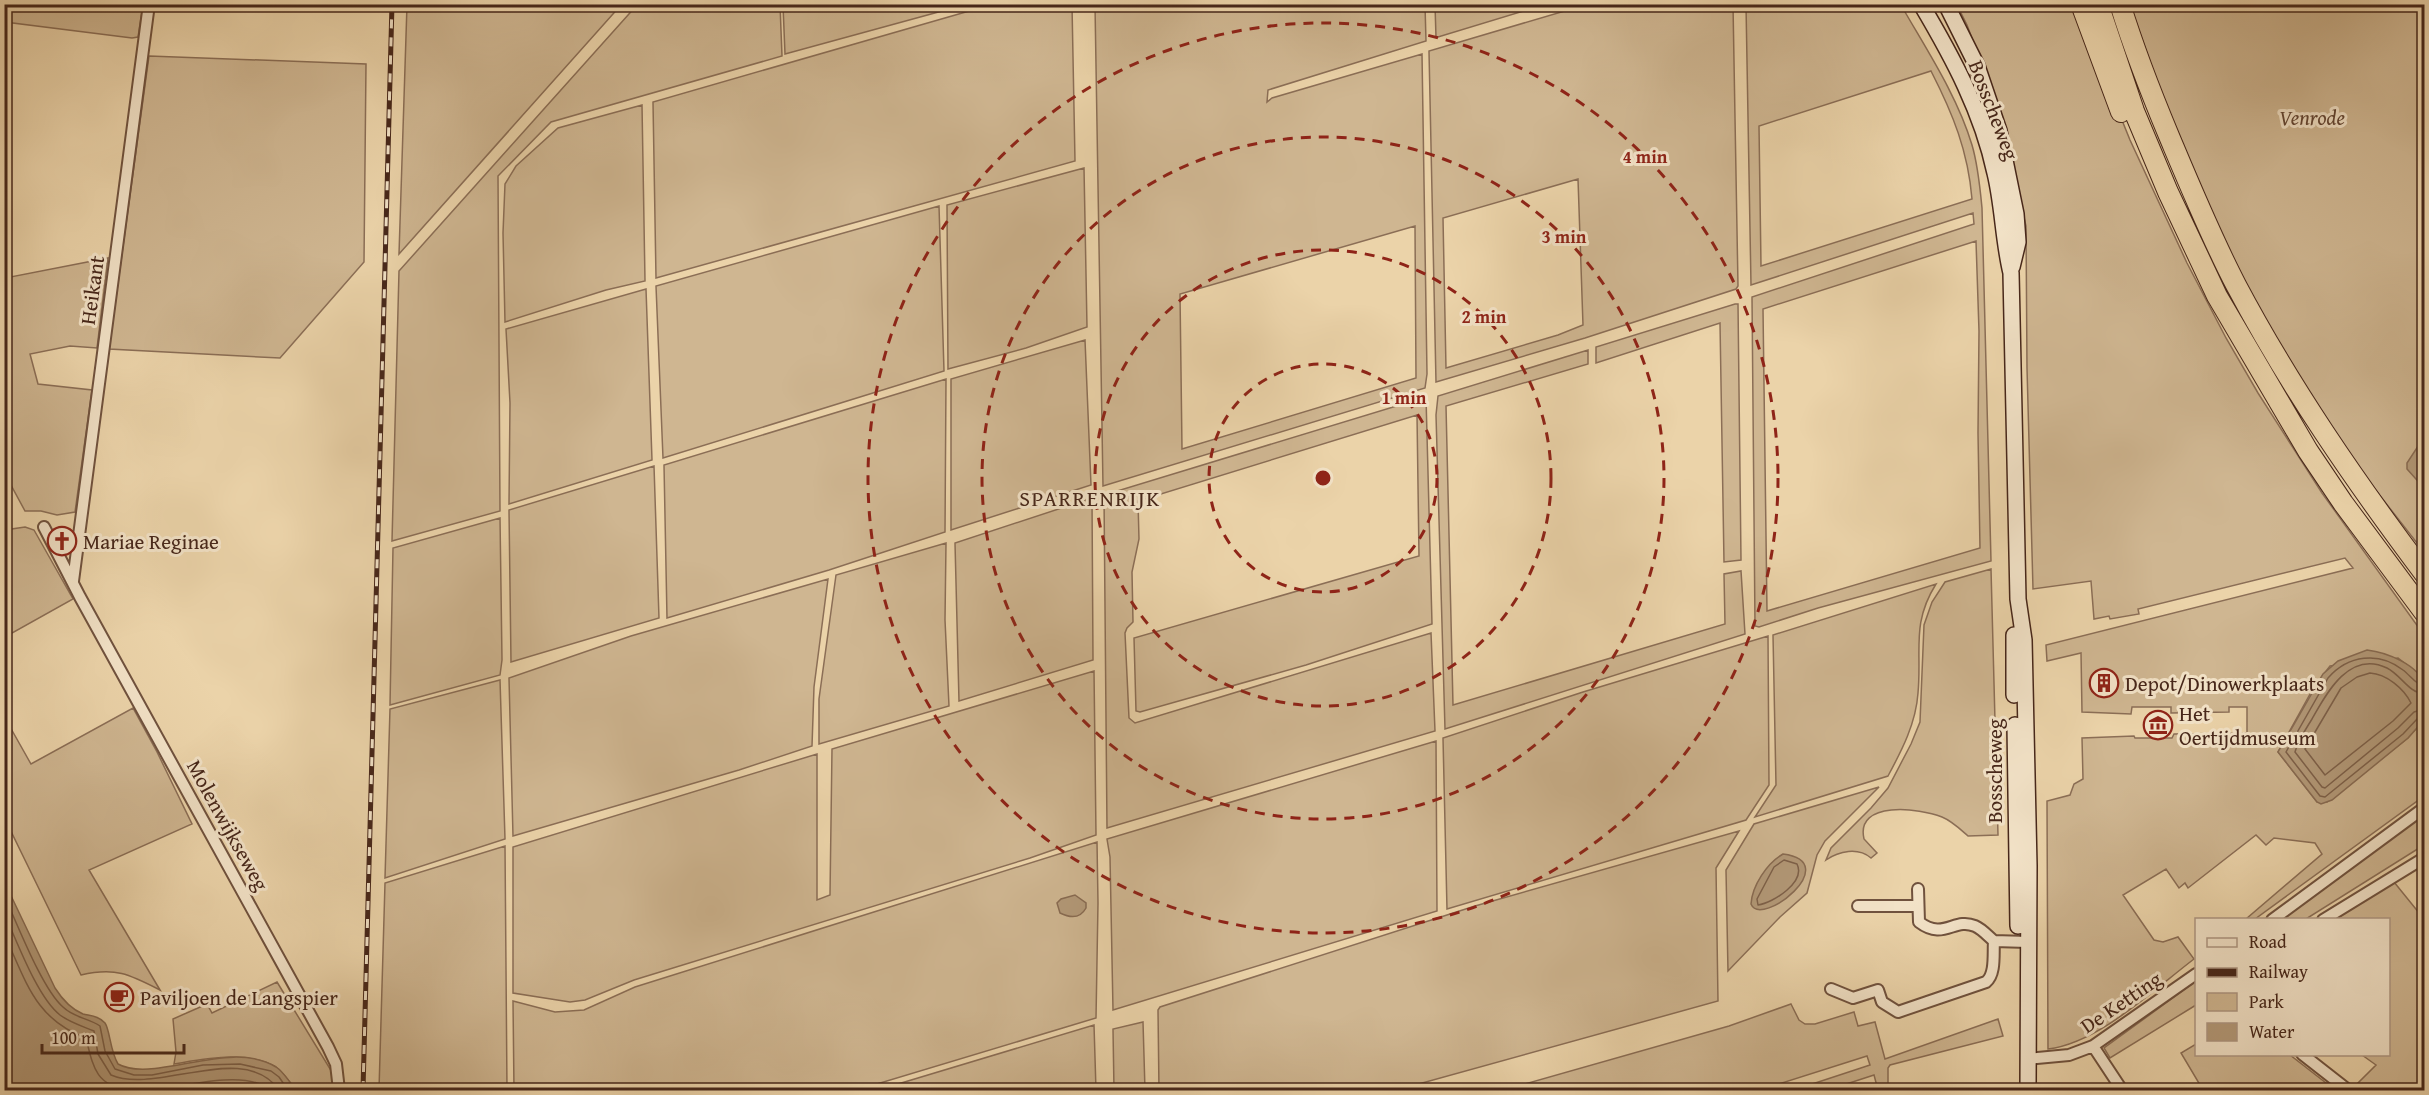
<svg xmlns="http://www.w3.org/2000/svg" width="2429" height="1095" font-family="'Gentium Book Plus',serif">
  <rect width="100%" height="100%" fill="#ebd3a9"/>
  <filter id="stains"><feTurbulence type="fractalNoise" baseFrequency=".00333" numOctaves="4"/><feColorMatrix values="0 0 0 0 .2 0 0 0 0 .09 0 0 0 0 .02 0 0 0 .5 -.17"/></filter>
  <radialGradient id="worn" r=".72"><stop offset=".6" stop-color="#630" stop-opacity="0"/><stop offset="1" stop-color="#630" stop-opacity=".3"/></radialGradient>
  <path fill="#cfb691" stroke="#8b6e56" stroke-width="1.5" fill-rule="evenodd" d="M5,4H143V5L138,37L132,38L5,22Z
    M407,5H621L399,254Z
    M637,5H780L782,56L551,122L498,176L500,511L392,541L399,271Z
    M783,5V4L964,5L785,54Z
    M990,5H1072L1075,161L656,278L653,102Z
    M1095,5H1425L1426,41L1268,90L1267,102L1272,98L1422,54L1427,374L1425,388L1103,486ZM1415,226L1416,378L1182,449L1180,294Z
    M1435,5V4L1543,5L1438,37H1436Z
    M1585,5H1733L1738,286L1736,289L1585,338L1436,382L1429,51ZM1578,179L1583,325L1558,335L1446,368L1443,218Z
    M1746,5H1901C1926,49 1957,95 1972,145C1978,165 1980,187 1982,208L1991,561L1818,608L1759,627L1755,626L1752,297L1974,224L1973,213L1751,285ZM1931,71C1953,114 1968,151 1972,199L1761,266L1759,126ZM1976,241L1979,331L1978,433L1980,548L1767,611L1763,309Z
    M1957,5H2078L2094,51L2130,140L2187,263L2226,338L2258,393L2322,493L2424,635V683L2416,672L2398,658L2330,666L2314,687L2278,752L2317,802H2327L2408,738L2424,720V796L2255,919H2246L2322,854L2315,843L2274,838L2266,845L2256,835L2188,888L2185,883L2179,888L2166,869L2123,895L2154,940L2163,942L2178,937L2194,959C2153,990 2099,1043 2048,1049L2047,801L2070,795L2074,784L2083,779L2082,738L2134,736L2135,738H2172L2174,734L2247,733V707H2229V712L2171,713V707H2132L2131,714L2082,712L2081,653L2047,661L2046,645L2353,568L2345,558L2138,609L2139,614L2110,619L2109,616L2094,619L2091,581L2033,589L2027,368L2026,226L2009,152L1989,83L1967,25Z
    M2130,5H2424V552L2349,456L2269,328L2226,246L2199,183L2159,87Z
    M149,56L366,64L364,262L280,358L109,349Z
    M642,105L645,281L606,290L505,322L503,233L505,184L516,166L558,128Z
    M1084,168L1087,327L1026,348L948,369L947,205Z
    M939,206L944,371L663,458L656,286Z
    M108,258L97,348L70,346L30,354L38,384L92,390L75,512L57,515L41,511H25L5,474V278Z
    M646,289L652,460L509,504L510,403L506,329Z
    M1735,304H1738L1741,560L1724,562L1720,323L1596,363V347Z
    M1085,340L1091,485L951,530V379Z
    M1588,350V364L1446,406L1453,705L1725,624L1724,574L1741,571L1745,634L1445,729L1436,415L1438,396Z
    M946,379L945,532L829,570L667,618L664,465Z
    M1426,397L1432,624L1306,665L1140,712L1136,711L1134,638L1419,556L1417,415L1138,501L1139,539L1132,572L1133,622L1127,628L1125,633L1129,718L1135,723L1431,633L1435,731L1107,828L1104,495Z
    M654,466L659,618L511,662L509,510Z
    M1092,498L1093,660L959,701L955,543Z
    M500,518L502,660L500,675L390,705L393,548Z
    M25,527L34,530L73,599L5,637V530Z
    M946,543L945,620L949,706L819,744V699L836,575Z
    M1991,569L1998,835L1968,836C1960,829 1952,821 1942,817C1920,808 1855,800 1864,839L1877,853L1871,858C1858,847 1839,851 1826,860L1831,848L1871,808L1888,788L1911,744L1920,722L1924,625L1932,602L1945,582Z
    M828,579L814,687L812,746L739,770L513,836L509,678L631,636Z
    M1936,584C1911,624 1922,650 1918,693C1916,723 1902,750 1888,776L1755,817L1776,785L1773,635Z
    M1768,636L1769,785L1746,820L1447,909L1443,738L1583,692Z
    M1094,671L1096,835L1030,858L634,980L585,1000L570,1002L513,993V847L817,754V900L830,895L832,749Z
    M500,680L505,839L385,878L390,709Z
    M133,708L157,752L192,824L89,870L160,990C129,974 115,967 81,975L5,819V718L31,764Z
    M1436,741L1437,911L1113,1010L1110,857L1107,839Z
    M1879,787L1825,841L1817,855L1807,893L1780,917L1728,971L1726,870L1754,824Z
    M2424,813V845L2306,919L2272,920Z
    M1739,831L1716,868L1718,1001L1397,1090H1159L1158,1010L1160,1007L1475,906Z
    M1097,842L1098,903L1096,1018L857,1090H514L513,1001L555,1012L584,1010L635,987Z
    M505,846L507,1090H379L385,883Z
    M2394,882L2424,919V1090H2356L2353,1088L2376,1065L2362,1055L2388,1054V920H2332Z
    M2196,981V1005L2110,1058L2104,1048Z
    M277,982L332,1072L334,1090H297C289,1083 285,1073 276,1067C247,1050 205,1059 174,1064L176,1052L173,1019L207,1004L212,1013Z
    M1791,1004L1799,1020L1805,1024H1815L1854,1012L1858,1026L1875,1022L1885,1059L1998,1019L2003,1036L1890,1065L1888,1068V1090H1878L1874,1075L1828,1090H1794L1870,1065L1867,1056L1760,1090H1504L1729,1026Z
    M1143,1022L1145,1090H1114L1113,1029Z
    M1094,1025L1096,1090H878Z
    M2196,1044V1054L2290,1055L2335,1090H2203L2181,1053Z"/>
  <path fill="#b39978" stroke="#886b52" stroke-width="1.5" d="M2424,437V488L2407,469V463Z
    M2367,650C2385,652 2421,665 2424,686C2426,697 2425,709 2424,720L2408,738L2332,800L2321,804L2317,802L2278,752L2323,674L2338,661Z
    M1783,854C1845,862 1761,929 1751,904C1752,886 1767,863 1783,854Z
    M4,881L55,988C62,999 71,1009 83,1014C91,1016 99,1016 105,1023C110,1030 110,1051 118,1064C154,1084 230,1038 276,1067C285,1073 289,1083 297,1090H5Z
    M1075,895L1086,903V908C1080,919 1070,918 1060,913L1057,903L1061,899Z"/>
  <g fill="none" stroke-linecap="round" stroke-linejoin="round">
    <path stroke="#7d6049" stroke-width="1.5" d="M2370,673C2387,674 2404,689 2411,703L2393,721L2325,775L2305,749L2341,688L2357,677Z
      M2424,686C2416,685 2410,675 2403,670C2379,651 2348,655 2328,678L2286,752L2320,796L2325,797L2403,734L2418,718L2424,717
      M2424,694C2409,693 2401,675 2387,668C2350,650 2327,692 2312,719C2306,729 2298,740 2295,752L2322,787L2325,788L2398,728L2414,712L2424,709
      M1784,860L1797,864C1806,882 1773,903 1758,905L1757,899L1774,867Z
      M4,895C17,923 42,989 63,1007C74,1018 89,1018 100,1026L105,1051L115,1069L134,1075H152L203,1065L240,1064L271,1071L279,1077L288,1090
      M4,913C17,941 37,997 60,1015C71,1023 82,1026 94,1031L98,1054L111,1075C157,1095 244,1040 279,1090
      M4,934C26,980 34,1019 86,1038C93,1066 95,1085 128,1090
      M158,1090C182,1086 250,1069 268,1090"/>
    <g stroke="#70523e" stroke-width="14">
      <path id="minor" d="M44,527L80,597L328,1047L336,1064L339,1090
        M73,581L149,4
        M1918,889L1919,922C1944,941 1954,917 1975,926C1982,929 1988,936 1994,941
        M1858,906H1918
        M2272,920L2424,808
        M2323,920L2424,858
        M1831,989L1853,998L1878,990L1882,1002L1898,1012L1986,982C1996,974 1993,953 1994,941L2028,942
        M2093,1046L2122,1090
        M2302,1054L2348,1090
        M2027,1059L2069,1055L2093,1046L2196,974"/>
    </g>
    <g stroke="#47271a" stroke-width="18">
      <path id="secondary" d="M1921,4C1953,58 1982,112 1995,173C2003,206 2003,240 2011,273L2018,599L2024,640L2029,866L2028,1090
        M1946,4L1977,66L1999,131L2016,214L2018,242L2012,267
        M2014,635V695
        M2015,725L2018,926"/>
    </g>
    <g stroke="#47271a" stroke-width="22">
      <path id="motorway" d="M2081,4L2121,112
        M2098,4L2134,111L2168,192L2217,296L2308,451L2343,503L2424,612
        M2120,4C2134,49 2151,93 2169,136C2190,186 2211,237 2236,285C2290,387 2355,481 2424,573"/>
    </g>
    <use href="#minor" stroke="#f2e2c7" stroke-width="10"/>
    <use href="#secondary" stroke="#f2e2c7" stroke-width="15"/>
    <use href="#motorway" stroke="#ebd3a9" stroke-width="20"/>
    <g stroke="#47271a" stroke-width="5">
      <path id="rail" d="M363,1090L392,4"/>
    </g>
    <use href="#rail" stroke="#f2e2c7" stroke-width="3" stroke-dasharray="9" stroke-linecap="butt"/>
  </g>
  <g fill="none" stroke="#8f2418" stroke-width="3" stroke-dasharray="10 8">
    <circle cx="1323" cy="478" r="114"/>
    <circle cx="1323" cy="478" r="228"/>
    <circle cx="1323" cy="478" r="341"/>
    <circle cx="1323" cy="478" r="455"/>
  </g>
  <defs>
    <g id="church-ring" transform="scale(1.5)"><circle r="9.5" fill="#f2e2c7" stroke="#8f2418" stroke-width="1.5"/><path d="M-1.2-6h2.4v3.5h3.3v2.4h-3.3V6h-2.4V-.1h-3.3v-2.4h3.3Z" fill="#8f2418"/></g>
    <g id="building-ring" transform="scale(1.5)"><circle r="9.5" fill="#f2e2c7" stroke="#8f2418" stroke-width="1.5"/><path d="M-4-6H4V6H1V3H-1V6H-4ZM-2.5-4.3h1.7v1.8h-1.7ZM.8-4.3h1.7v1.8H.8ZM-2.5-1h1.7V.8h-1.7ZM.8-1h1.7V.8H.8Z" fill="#8f2418"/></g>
    <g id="museum-ring" transform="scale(1.5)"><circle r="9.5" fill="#f2e2c7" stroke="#8f2418" stroke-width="1.5"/><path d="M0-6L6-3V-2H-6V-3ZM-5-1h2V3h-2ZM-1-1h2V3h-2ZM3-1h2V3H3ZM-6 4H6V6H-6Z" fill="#8f2418"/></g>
    <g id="cafe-ring" transform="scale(1.5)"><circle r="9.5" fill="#f2e2c7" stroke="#8f2418" stroke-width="1.5"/><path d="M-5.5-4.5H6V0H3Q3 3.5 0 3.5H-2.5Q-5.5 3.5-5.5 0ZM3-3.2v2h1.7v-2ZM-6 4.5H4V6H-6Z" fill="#8f2418"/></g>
  </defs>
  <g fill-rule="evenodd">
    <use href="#church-ring" x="62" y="541"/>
    <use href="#building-ring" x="2104" y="683"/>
    <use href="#museum-ring" x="2158" y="725"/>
    <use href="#cafe-ring" x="119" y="997"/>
  </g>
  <g text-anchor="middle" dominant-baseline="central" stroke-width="6" stroke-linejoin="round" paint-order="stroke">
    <g font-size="21" fill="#47271a" stroke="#f2e2c7">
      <text transform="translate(1994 110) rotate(69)">Bosscheweg</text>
      <text transform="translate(92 290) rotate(-82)">Heikant</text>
      <text transform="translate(1994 771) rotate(-90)">Bosscheweg</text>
      <text transform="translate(228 825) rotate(61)">Molenwijkseweg</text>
      <text transform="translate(2121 1002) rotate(-34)">De Ketting</text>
    </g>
    <g font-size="21" font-style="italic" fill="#624432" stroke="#f2e2c7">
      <text x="2312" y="117">Venrode</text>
    </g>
    <g font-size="21" fill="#47271a" stroke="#f2e2c7" text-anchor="start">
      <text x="83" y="541">Mariae Reginae</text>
      <text x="2125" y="683">Depot/Dinowerkplaats</text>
      <text x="2179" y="713">Het<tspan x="2179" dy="24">Oertijdmuseum</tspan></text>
      <text x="140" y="997">Paviljoen de Langspier</text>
    </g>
    <g font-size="22" letter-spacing="1.5" fill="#47271a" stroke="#f2e2c7">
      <text x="1090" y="498">SPARRENRIJK</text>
    </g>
  </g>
  <circle cx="1323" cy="478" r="9" fill="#8f2418" stroke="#f2e2c7" stroke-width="3"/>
  <g font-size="18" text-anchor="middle" font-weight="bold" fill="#8f2418" stroke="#f2e2c7" stroke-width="6" stroke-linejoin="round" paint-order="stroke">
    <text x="1645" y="163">4 min</text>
    <text x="1564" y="243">3 min</text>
    <text x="1484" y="323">2 min</text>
    <text x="1404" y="404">1 min</text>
  </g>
  <rect width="2429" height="1095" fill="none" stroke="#ebd3a9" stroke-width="24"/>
  <rect x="6" y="6" width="2417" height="1083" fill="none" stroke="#47271a" stroke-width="3"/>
  <rect x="12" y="12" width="2405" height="1071" fill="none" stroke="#47271a" stroke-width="1.5"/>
  <rect x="2195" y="918" width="195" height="138" fill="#f2e2c7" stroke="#ae9782" stroke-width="1.5"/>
  <rect x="2207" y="938" width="30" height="9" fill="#f2e2c7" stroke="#ae9782" stroke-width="1.5"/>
  <text x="2249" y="948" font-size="18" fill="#47271a">Road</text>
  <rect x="2207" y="968" width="30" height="9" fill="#47271a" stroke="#ae9782" stroke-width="1.5"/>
  <text x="2249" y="978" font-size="18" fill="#47271a">Railway</text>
  <rect x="2207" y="993" width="30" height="18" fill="#cfb691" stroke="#ae9782" stroke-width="1.5"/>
  <text x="2249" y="1008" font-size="18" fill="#47271a">Park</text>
  <rect x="2207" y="1023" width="30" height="18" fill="#b39978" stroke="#ae9782" stroke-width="1.5"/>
  <text x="2249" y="1038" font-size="18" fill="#47271a">Water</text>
  <path d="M42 1044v9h142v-9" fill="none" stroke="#47271a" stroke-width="3"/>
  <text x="51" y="1044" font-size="18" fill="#47271a" stroke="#f2e2c7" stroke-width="4.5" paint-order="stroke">100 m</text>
  <rect width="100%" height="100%" filter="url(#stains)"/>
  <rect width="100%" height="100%" fill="url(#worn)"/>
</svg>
